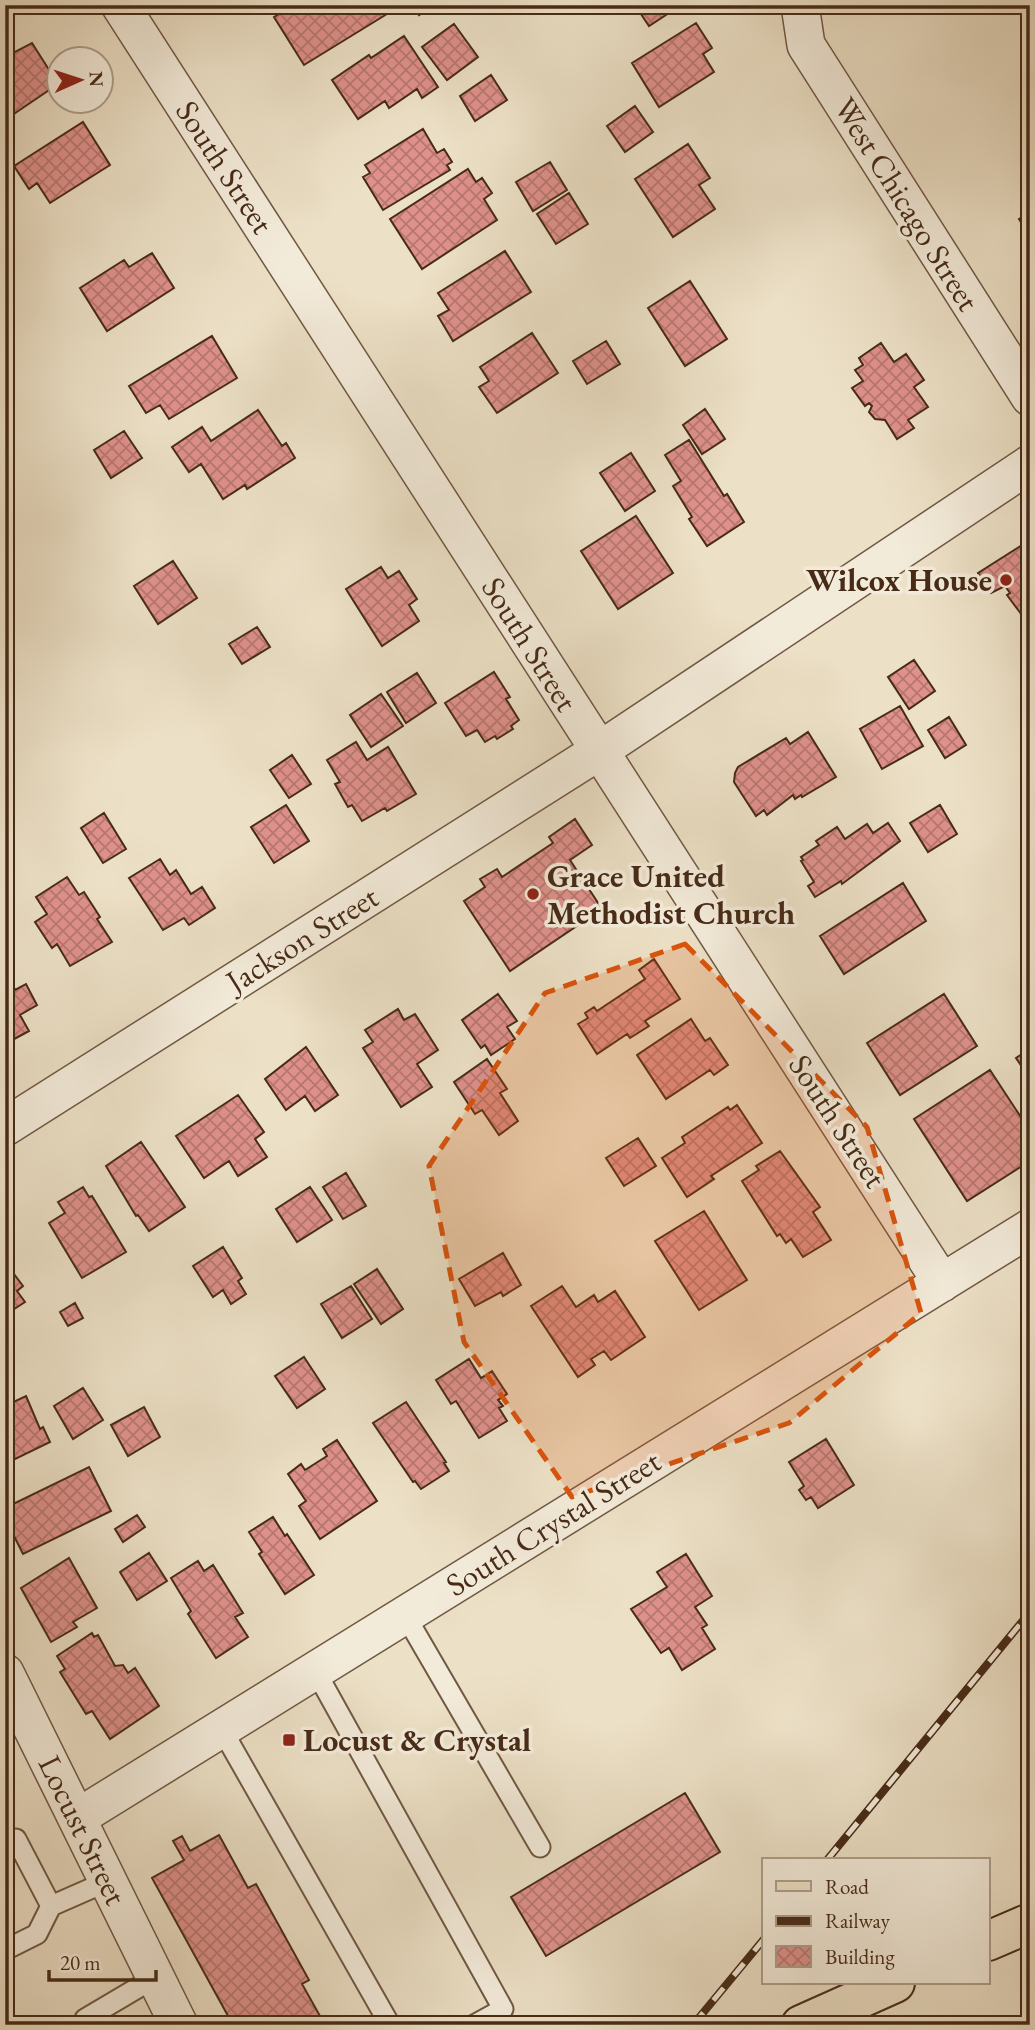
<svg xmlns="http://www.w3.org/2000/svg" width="1035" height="2030" font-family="'EB Garamond',serif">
  <defs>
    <pattern id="building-cross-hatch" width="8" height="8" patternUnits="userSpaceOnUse" patternTransform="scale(1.75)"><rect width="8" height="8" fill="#df918b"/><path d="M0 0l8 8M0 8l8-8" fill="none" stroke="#b77771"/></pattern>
  </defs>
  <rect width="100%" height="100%" fill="#ece0c6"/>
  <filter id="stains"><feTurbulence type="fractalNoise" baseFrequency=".00286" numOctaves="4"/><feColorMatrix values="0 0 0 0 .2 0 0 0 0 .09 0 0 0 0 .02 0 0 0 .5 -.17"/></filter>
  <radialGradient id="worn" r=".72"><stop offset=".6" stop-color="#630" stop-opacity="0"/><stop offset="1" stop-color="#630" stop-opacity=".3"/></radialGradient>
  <path fill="url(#building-cross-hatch)" stroke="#472b17" stroke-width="2" d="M294,5H382L387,14L304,65L274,17Z
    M413,5H435L419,15Z
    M635,5H681L649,26Z
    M696,23L712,48L703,54L714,72L659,107L632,63Z
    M454,24L478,57L447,80L422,47Z
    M404,36L438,87L422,98L417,89L389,108L385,101L358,119L332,80L369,55L371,58Z
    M32,43L58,84L8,118L12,124L5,128V57Z
    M491,75L507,100L475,121L460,96Z
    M635,106L653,132L625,152L607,126Z
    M83,122L110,165L50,203L37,183L29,189L14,166Z
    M423,129L437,153L444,149L452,162L447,165L450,170L383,210L363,177L370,173L365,165Z
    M688,144L710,178L699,185L715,209L673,237L635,179Z
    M550,162L567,190L533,211L516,182Z
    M1030,162V177L1023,166Z
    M468,169L476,182L482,178L492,193L484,199L497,220L422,269L390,219Z
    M569,193L588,224L556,244L537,214Z
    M1030,212V236L1019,219Z
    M505,251L531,292L453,341L438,316L449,310L438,293Z
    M152,253L174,288L107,331L80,288L124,260L129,267Z
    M690,281L727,339L685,366L648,308Z
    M532,333L558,373L497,413L479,387L489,381L480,367Z
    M212,336L237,378L169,419L160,405L146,413L129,386Z
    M606,341L620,364L587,384L573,361Z
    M881,343L894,362L906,354L924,380L914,387L928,407L908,420L914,428L897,439L885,420L875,419L869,412L872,406L869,403L865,406L852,388L863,381L855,370L863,365L859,358Z
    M705,409L725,439L702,454L683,425Z
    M258,410L282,446L286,443L295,458L247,489L245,485L223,499L201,464L189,472L172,447L202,427L211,441Z
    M124,431L142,458L111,478L94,450Z
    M689,440L724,496L727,494L744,522L707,546L689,519L692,517L673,486L681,481L665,455Z
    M631,453L655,491L625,511L600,473Z
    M636,516L673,573L618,609L581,551Z
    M1030,540V626L1007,595L1010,593L1005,586L991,593L978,573Z
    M173,561L197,598L158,624L134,586Z
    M381,567L388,578L399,571L417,599L409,605L419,621L382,646L346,589Z
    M257,627L270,647L242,664L229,644Z
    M914,660L935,691L909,709L888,677Z
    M494,672L510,697L506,699L519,720L511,726L513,729L497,739L495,736L485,742L477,730L466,736L445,703Z
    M417,673L436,703L406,723L387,692Z
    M381,694L403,726L371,747L350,715Z
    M1030,696V711L1024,700Z
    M900,706L923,746L882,769L860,729Z
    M949,717L966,745L945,758L928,730Z
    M808,732L836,777L802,797L801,795L795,799L793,795L767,815L764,810L756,816L734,782L735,773L738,767L786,738L790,744Z
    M356,742L367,760L388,747L416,794L387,811L385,808L362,821L352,805L348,807L335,784L340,782L327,760Z
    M292,755L311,784L289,798L270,770Z
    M286,805L309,841L274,863L251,827Z
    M940,805L957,834L928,852L910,823Z
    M104,813L126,849L103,863L81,828Z
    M575,819L592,845L570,860L602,909L510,971L464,901L485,887L480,879L497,869L502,877L553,843L549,837Z
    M888,823L900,841L842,884L841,881L815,897L808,886L814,882L801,861L803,860L801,857L819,845L816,841L837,827L845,839L867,824L873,833Z
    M160,859L170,875L176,870L191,894L202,887L215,908L189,925L184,918L163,930L129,878Z
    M67,877L79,895L84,892L100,917L97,919L112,942L70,966L57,944L52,948L35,922L47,914L36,897Z
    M903,883L926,921L844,974L820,936Z
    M654,959L680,999L645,1021L649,1026L630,1038L627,1034L597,1054L578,1024L588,1018L585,1013L594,1007L597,1011L645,979L639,970Z
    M5,972L15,990L26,984L37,1005L20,1015L29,1031L5,1044Z
    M498,994L517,1021L507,1027L515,1039L491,1055L485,1045L481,1048L462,1020Z
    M944,994L977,1046L900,1095L867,1043Z
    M398,1009L404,1020L415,1014L438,1050L417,1064L432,1087L401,1107L363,1048L373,1042L365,1030Z
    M691,1019L705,1041L710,1038L728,1065L714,1075L710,1070L666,1099L637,1055Z
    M306,1047L338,1095L315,1111L305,1096L286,1110L265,1079Z
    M1030,1049V1079L1016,1058Z
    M487,1059L507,1089L500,1093L518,1121L499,1135L482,1110L475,1114L454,1082Z
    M990,1070L1030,1131V1161L967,1201L914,1119Z
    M238,1095L264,1132L255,1139L267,1157L238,1176L229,1161L204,1178L176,1136Z
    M737,1105L762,1143L711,1176L714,1179L687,1197L662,1158L685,1143L682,1137L728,1107L730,1110Z
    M638,1138L656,1166L624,1186L606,1158Z
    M141,1142L185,1207L149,1231L138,1215L136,1216L106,1166Z
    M780,1151L820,1207L813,1212L831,1240L803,1257L791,1239L786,1243L780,1234L777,1236L742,1181L759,1170L756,1166Z
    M346,1173L366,1206L343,1219L323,1187Z
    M83,1187L89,1197L92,1196L126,1252L82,1278L49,1223L65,1213L58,1202Z
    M310,1187L332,1220L297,1242L276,1209Z
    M704,1211L747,1280L699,1310L655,1241Z
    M223,1247L242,1278L238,1281L246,1294L231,1304L223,1290L213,1297L193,1266Z
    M503,1253L521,1285L503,1296L501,1292L475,1306L459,1279Z
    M5,1262L23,1286L17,1291L25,1302L5,1315Z
    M377,1269L403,1309L381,1324L354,1284Z
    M351,1286L372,1319L342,1338L321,1304Z
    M562,1286L576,1307L594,1295L598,1302L615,1291L645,1337L611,1360L604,1351L591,1359L595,1365L578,1377L531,1306Z
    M75,1303L83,1318L68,1326L60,1312Z
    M304,1357L325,1389L297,1408L275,1376Z
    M469,1359L481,1378L492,1371L507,1394L498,1400L503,1406L499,1408L507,1421L479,1438L456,1401L451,1404L436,1380Z
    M83,1388L103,1420L73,1439L54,1406Z
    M26,1396L40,1429L43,1427L50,1442L5,1464V1406Z
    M406,1402L446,1462L444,1463L449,1471L421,1489L415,1481L413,1482L373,1423Z
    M144,1407L160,1437L128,1456L111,1425Z
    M826,1439L854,1485L818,1508L811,1497L806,1500L799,1490L804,1486L789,1462Z
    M337,1440L377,1501L320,1539L299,1506L306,1501L288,1474L301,1464L305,1470L327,1456L323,1449Z
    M89,1467L111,1511L23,1554L5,1518V1511L14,1507L13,1504Z
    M137,1515L145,1527L123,1542L115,1529Z
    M273,1517L285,1536L287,1534L314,1575L285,1594L259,1554L262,1552L249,1532Z
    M149,1553L167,1581L137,1600L120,1572Z
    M686,1554L712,1596L695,1607L707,1625L702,1628L715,1649L682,1670L669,1648L661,1653L631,1609L667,1587L657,1572Z
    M69,1558L97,1608L73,1622L77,1627L51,1642L21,1588Z
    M198,1561L204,1571L213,1565L243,1613L235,1617L248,1637L216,1658L188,1614L191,1611L171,1578Z
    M92,1633L94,1637L98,1635L115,1666L123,1665L128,1673L135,1668L159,1706L110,1739L92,1711L86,1714L60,1672L65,1669L57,1656Z
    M685,1793L720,1852L546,1956L511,1897Z
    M219,1835L248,1888L256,1884L309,1980L302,1984L325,2025H233L152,1878L184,1860L173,1841L182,1836L190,1851Z"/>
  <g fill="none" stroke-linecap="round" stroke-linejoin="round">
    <g stroke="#705843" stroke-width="23">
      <path id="lane" d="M405,1615L540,1847
        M315,1670L503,2009L474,2025
        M221,1728L390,2025
        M5,1845L16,1839L51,1906L108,1881
        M5,1950L37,1934L51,1906
        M85,2019L156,1977"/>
    </g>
    <g stroke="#705843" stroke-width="40">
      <path id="street" d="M120,5L942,1283
        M800,5L806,45L1030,397
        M5,1127L599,751L1030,464
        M5,1673L179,2025
        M77,1818L1030,1228"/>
    </g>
    <g stroke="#472b17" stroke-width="42">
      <path id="primary" d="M988,1941L1030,1923
        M801,2025L895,1983"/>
    </g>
    <use href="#lane" stroke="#f3ebda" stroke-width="19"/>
    <use href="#street" stroke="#f3ebda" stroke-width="37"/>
    <use href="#primary" stroke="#ece0c6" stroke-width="38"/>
    <g stroke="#472b17" stroke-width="8">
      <path id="rail" d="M827,1860L1030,1612
        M693,2025L764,1939"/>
    </g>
    <use href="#rail" stroke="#f3ebda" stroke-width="5" stroke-dasharray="16" stroke-linecap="butt"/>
  </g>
  <path fill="#d8540d" fill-opacity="0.2" stroke="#d8540d" stroke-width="5" stroke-dasharray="14 9" stroke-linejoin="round" d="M685,944L867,1127L921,1313L789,1423L572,1497L464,1342L429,1166L545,993Z"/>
  <g fill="#8f2418" stroke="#f3ebda" stroke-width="2.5">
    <circle cx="1006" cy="580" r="7"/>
    <circle cx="533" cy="894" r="7"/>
    <rect x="282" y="1733" width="14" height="14" rx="3.5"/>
  </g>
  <g text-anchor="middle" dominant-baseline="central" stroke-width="7" stroke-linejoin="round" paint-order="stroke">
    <g font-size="32" fill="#472b17" stroke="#f3ebda">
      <text transform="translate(225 167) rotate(57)">South Street</text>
      <text transform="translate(907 204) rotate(58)">West Chicago Street</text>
      <text transform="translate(530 644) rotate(58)">South Street</text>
      <text transform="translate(302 939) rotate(-32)">Jackson Street</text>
      <text transform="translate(838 1121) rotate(57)">South Street</text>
      <text transform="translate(553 1523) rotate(-32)">South Crystal Street</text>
      <text transform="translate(83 1830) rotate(64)">Locust Street</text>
    </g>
    <g font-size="32" font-weight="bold" fill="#472b17" stroke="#f3ebda" text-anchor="start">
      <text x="992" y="580" text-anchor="end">Wilcox House</text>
      <text x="547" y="876">Grace United<tspan x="547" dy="37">Methodist Church</tspan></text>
      <text x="303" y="1740">Locust &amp; Crystal</text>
    </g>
  </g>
  <rect width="1035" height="2030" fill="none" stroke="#ece0c6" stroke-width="28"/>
  <rect x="7" y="7" width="1021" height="2016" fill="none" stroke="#472b17" stroke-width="3.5"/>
  <rect x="14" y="14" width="1007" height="2002" fill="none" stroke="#472b17" stroke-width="2"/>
  <rect x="762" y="1858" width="228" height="126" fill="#f3ebda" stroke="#ae9e8c" stroke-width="2"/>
  <rect x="776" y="1881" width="35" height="10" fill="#ece0c6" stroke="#ae9e8c" stroke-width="2"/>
  <text x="825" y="1894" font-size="21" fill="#472b17">Road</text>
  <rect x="776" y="1916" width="35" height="10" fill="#472b17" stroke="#ae9e8c" stroke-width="2"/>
  <text x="825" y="1928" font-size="21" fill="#472b17">Railway</text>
  <rect x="776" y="1946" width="35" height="21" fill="url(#building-cross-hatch)" stroke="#ae9e8c" stroke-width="2"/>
  <text x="825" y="1964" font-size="21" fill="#472b17">Building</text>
  <g transform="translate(80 80) rotate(87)"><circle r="33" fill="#f3ebda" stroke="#ae9e8c" stroke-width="2"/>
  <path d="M0-5L12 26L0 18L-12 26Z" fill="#8f2418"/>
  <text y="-10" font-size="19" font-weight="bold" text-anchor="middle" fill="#472b17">N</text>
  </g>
  <path d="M49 1970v10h107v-10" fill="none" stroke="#472b17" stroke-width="3.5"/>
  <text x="60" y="1970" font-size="21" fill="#472b17" stroke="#f3ebda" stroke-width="5" paint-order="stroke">20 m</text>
  <rect width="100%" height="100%" filter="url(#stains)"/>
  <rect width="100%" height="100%" fill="url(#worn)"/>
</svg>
